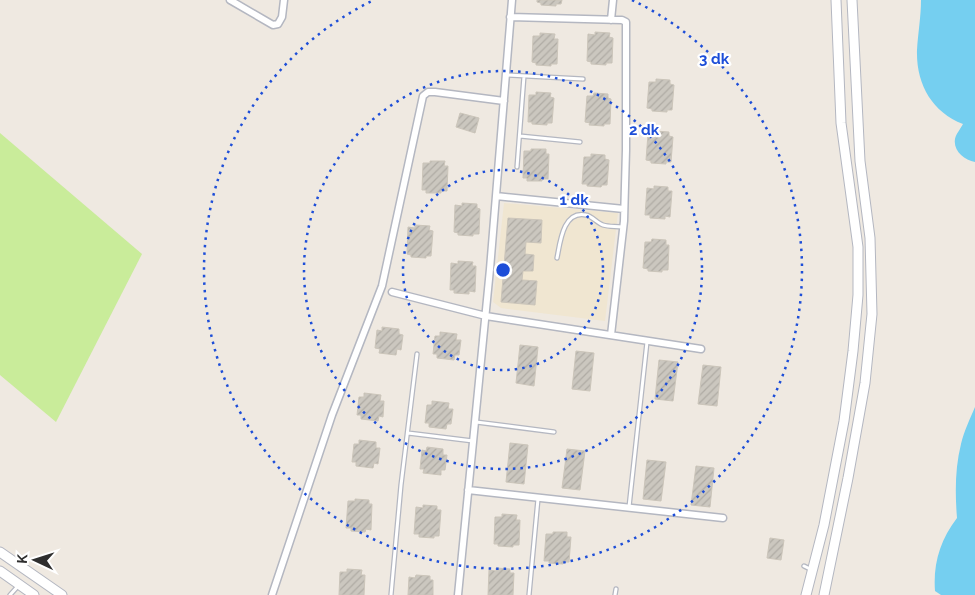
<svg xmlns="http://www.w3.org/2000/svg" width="975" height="595" font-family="Raleway,sans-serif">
  <defs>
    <pattern id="building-hatch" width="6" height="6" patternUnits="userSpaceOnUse" patternTransform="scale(1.25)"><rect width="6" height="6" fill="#cbc7bf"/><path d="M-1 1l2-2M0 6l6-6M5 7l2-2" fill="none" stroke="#afaba4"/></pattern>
  </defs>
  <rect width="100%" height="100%" fill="#efe9e1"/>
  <path fill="#f0e6d1" d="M504,203L618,213L605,321L501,308L493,302Z"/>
  <path fill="#c9ec9a" d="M0,133L142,254L56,422L0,375Z"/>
  <path fill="#75cff0" d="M921,0H975V162C964,160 953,151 955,139C956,134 961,128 963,124C932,112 916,84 917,50C918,33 921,17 921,0Z
    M975,407V595H941L935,591C933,564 940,540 957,518C955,493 955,468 961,444C964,431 970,419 975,407Z"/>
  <path fill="url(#building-hatch)" stroke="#cbc5ba" d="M537,0H562L561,4H556V6L541,5V3L537,2Z
    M595,32L610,33L609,37L613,38L612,63H606V65L591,64V62L587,61L588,34L595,35Z
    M540,33L555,34L554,39H558L557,64H551V66L536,65V63L532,62L533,36H540Z
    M656,79L670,80V84L674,85L672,110H667V112L652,111V109L647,108L649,82H656Z
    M536,92L551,93L550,97L554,98L552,123H547V125L532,124V122H528L529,95H536Z
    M594,93L608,94V98L611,99L610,124H604V126L589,125L590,123L585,122L587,96H593Z
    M460,113L479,118L475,133L456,127Z
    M655,131L669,132V136L673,137L671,162H666V164L651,163V161L646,160L648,134H655Z
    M531,149H546V154H549L548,179H542V181H527V178H523L524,151H531Z
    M591,154L605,155V159L609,160L607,185H602L601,187L587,186V184H582L584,157H591Z
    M430,161H445L444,166H448L447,191H441V193H426V190H422L423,163H430Z
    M654,186L668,187V191H672L670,217L665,216V219L650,218V215H645L647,188L654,189Z
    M462,203L477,204V208L480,209L479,234H473V236L458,235V233L454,232L455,205L462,206Z
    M508,218L542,220L541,243L526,242L525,254L534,255L533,271H523L522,280L537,281L535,305L501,302Z
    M415,225L430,226L429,230L433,231L431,256H426V258L411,257V255L407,254L408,227L415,228Z
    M652,239L666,240V245H669L668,270H662V272L648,271V269L643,268L645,242H651Z
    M458,261L473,262L472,266H476L475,292L469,291V294L454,293V290H450L451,263L458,264Z
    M382,327L399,329V334L403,335L401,350L397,349L396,355L379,353L380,349L375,348L377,330L382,331Z
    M440,332L457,334L456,340H461L459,355H455L454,360L437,358V354H433L435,336H440Z
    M520,345L538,347L534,386L516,383Z
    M576,351L594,353L590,391L572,389Z
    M659,360L678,362L673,401L655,399Z
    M703,365L721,367L717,406L698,404Z
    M364,393L381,395L380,401H384L383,417L379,416L378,421L361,419V415H357L359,397H364Z
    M432,401L449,403L448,409H453L451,424H447L446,429L429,427V423H425L427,405H432Z
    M359,440L376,442V448H380L378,464L374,463L373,468L356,466V462H352L354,444H359Z
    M510,443L528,445L524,484L506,482Z
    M427,447L443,449V455H447L445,470H441V475L423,473L424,469H420L422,450L426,451Z
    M567,449L585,451L580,490L562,488Z
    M647,460L666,462L661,501L643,499Z
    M696,466L714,468L710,507L691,505Z
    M355,499L369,500V504H372L371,530L366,529L365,532L351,531V528H346L348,501H355Z
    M423,505L437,506V510H441L439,536H434V538L419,537V534H414L416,507L423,508Z
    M502,514L517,515L516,520H520L519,545H513V547L498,546V544H494L495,517H502Z
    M553,532H567V537H571L569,562H563V564L549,563V561H544L546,534H553Z
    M770,538L784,540L781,560L767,558Z
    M496,568L510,569V573H514L513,595H488L489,570L496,571Z
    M347,569L362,570L361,575H365L364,595H339L340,572H347Z
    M416,575L430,576V580H433V595H408L409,577L415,578Z"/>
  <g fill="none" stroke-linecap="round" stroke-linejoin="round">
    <g stroke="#b4b7c1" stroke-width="5.5">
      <path id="lane" d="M507,75L583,79
        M520,136L580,142
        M517,167L524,76
        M557,258C560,243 563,210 586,215C592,216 597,223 603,225C609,227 616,226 622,227
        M476,422L554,432
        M408,433L473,441
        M629,507L647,342
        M804,566L812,570
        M10,595L19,585
        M391,595L401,485L417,354
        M529,595L538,499
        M615,595L616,589"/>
    </g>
    <g stroke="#b4b7c1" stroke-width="9">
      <path id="street" d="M230,0L273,25L278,24L282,17L284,0
        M510,17L622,20L626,22V150L624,221L611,335
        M611,20L613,0
        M496,196L624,209
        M392,292L486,316L701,349
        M468,490L723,518
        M272,595L332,415L382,286L423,96L428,92H435L504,101
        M458,595L490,269L512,0"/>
    </g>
    <g stroke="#b4b7c1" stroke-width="11">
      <path id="secondary" d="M0,552L62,595
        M0,571L34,595
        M806,595L824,525L844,421L853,351L858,295V247L841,123L836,0
        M824,595L848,478L865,383L872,314L870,238L860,161L852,0"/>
    </g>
    <use href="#lane" stroke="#fff" stroke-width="3"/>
    <use href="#street" stroke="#fff" stroke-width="6"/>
    <use href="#secondary" stroke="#fff" stroke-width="9"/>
  </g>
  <g fill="none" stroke="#1d4ed8" stroke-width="2.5" stroke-dasharray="2.5 5">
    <circle cx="503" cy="270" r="100"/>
    <circle cx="503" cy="270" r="199"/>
    <path d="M632 0A299 299 0 1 1 374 0"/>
  </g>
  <circle cx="503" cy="270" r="8" fill="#1d4ed8" stroke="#fff" stroke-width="2.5"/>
  <g font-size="15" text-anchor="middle" font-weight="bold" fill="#1d4ed8" stroke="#fff" stroke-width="4.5" stroke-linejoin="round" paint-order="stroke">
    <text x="714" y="64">3 dk</text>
    <text x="644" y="135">2 dk</text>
    <text x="574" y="205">1 dk</text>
  </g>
  <g transform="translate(35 560) rotate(274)" stroke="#ffffff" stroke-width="4" paint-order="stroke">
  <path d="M0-4L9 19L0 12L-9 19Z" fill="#2e2e2e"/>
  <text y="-8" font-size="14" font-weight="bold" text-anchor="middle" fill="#2e2e2e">K</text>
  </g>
</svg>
